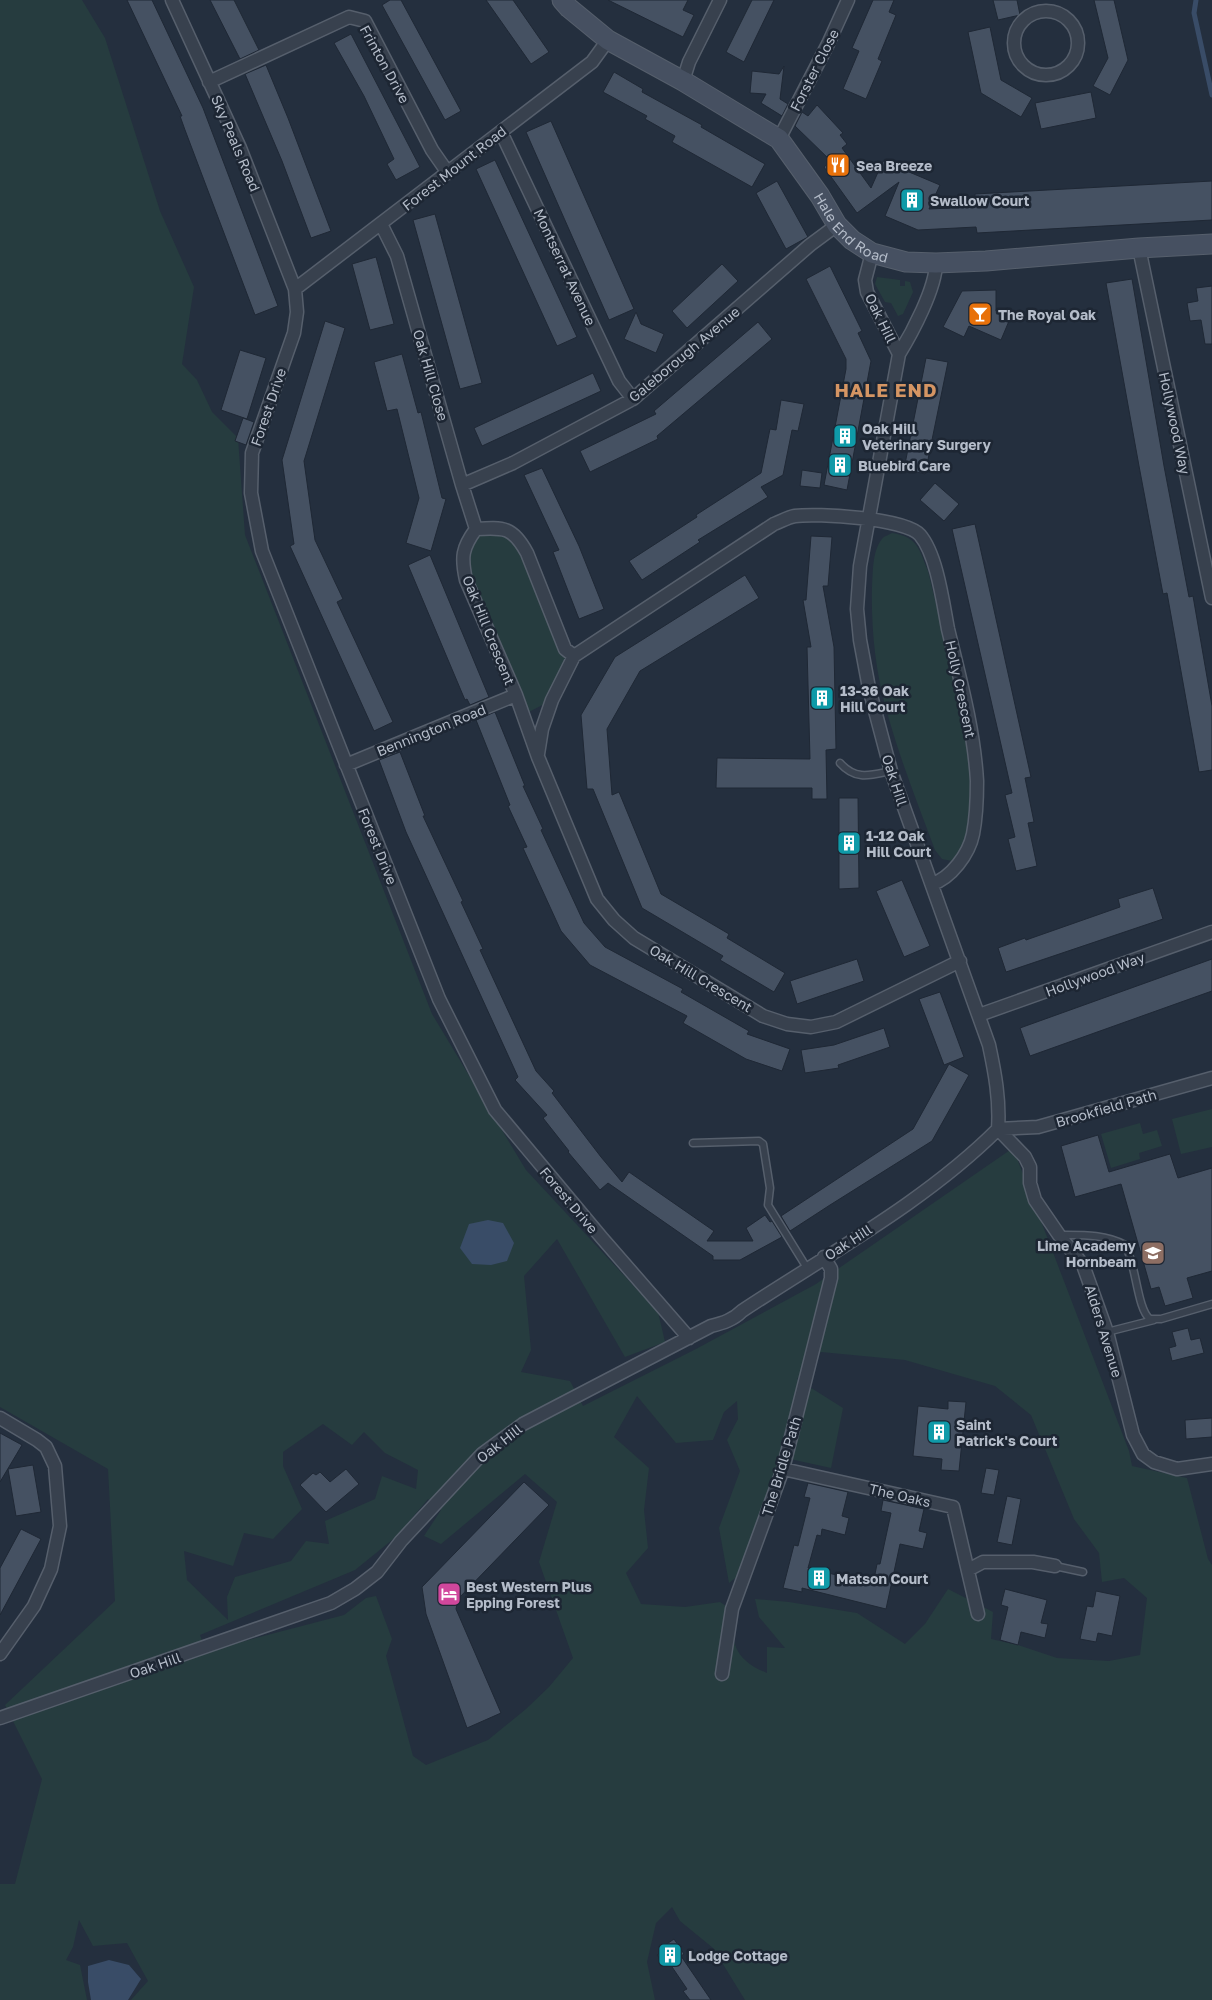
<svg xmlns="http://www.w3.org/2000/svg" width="1212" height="2000" font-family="'Golos Text',sans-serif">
  <rect width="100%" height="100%" fill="#242f3e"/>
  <path fill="#263c3f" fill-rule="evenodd" d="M0,0H82L105,38L160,211L194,287L182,364L197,380L212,412L238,438L245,535L432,1014L526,1170L658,1312L665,1342L625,1357L557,1239L524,1276L531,1350L521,1372L570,1381L583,1406L696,1349L816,1284L1013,1148L1129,1451L1132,1466L1187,1478L1208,1559L1212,1565V2000H745L713,1948L680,1921L672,1907L656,1923L647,1962L655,2000H131L148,1981L127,1943L93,1946L79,1920L73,1947L66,1960L80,1965L87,2000H0V1884H15L42,1779L5,1705L115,1601L108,1469L0,1407ZM821,1352L905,1360L995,1386L1031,1415L1074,1519L1099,1553L1102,1582L1124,1578L1147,1598L1140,1655L1109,1661L1057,1658L1018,1645L991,1639L993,1612L948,1589L925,1624L905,1644L857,1613L789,1602L755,1599L759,1617L785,1648L767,1647V1673C732,1659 733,1642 729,1608L720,1602L685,1607L641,1604L626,1573L648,1548L644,1510L649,1468L614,1437L637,1396L676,1443L713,1440L724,1412L737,1401L738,1419L727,1440L740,1471L719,1528L729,1583L752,1565L790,1459L831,1468L843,1408L797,1379ZM323,1424L352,1445L364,1432L385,1453L418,1470L416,1489L382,1476L375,1499L325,1521L329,1544L306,1541L291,1561L235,1577L227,1597L228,1620L187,1580L184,1551L233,1566L244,1533L273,1539L302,1509L283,1466V1452ZM525,1474L557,1502L539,1562L573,1658L549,1687L526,1709L488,1740L426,1765L413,1756L386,1656L392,1639L376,1596L366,1598L344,1615L206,1651L200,1635L355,1570L397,1536L428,1499L441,1510L424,1536L441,1544Z
    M877,277L900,280V286H905V281L910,282L913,292L903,314L898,316L891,303L885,302L875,284Z
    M476,529L519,538L574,656L552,700L523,715L466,580L468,539Z
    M892,533C918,537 919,549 928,571C936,604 944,637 952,670C964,723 993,816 952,861L942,859L935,850C917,802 898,754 885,705C875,667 871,626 872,587C873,573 872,551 882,539C884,536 889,535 892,533Z
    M1212,1109V1147L1181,1154L1172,1119Z
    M1140,1123L1143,1134L1157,1130L1162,1146L1139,1153L1140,1159L1111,1168L1101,1134Z"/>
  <path fill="#394c67" d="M488,1220L503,1223L514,1243L507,1261L491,1265L472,1264L460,1248L469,1224Z
    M109,1960L129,1965L141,1979L128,2000H91L88,1982V1966Z"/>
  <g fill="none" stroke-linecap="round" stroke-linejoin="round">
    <path stroke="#394c67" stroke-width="5" d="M1196,0L1194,13L1212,95"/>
  </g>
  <path fill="#455162" stroke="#1f2835" d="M127,0H152L203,108L278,306L255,315L185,130L180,116H182Z
    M210,0H234L259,50L240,59Z
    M390,0H401L461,111L445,120L382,5Z
    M486,0H513L549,52L531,64Z
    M608,0H688L683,10L694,15L683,37Z
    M752,0H774L744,62L726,52Z
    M873,0H894L889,12L896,15L878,59L882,61L866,99L843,89L859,51L852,48Z
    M993,0H1017L1020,15L998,20Z
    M1094,0H1114L1128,60L1110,95L1093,86L1108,58Z
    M990,27L1001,80L1032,98L1021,117L981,93L968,32Z
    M351,34L420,167L396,180L387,164L394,159L364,96L334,43Z
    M266,65L288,118L331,231L311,238L282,161L245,74Z
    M784,66L780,99L788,104L782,116L761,103L766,94L750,93L752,71L779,74Z
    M614,72L643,89L642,92L702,125L701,127L765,164L752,187L672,142L675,136L645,119L647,116L603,92Z
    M1091,92L1096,118L1041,129L1035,103Z
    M817,105L843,133L840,135L847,144L842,148L871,188L883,161L940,185L929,209L975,207V194L1212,181V220L977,233L976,227L918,230L885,216L899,182L857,213L824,167L831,161L795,126L802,112L808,116Z
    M551,121L634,309L609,320L526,132Z
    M495,160L577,337L557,346L476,169Z
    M777,181L808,237L786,249L756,193Z
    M435,214L482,383L460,389L413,220Z
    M376,257L394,324L370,330L352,264Z
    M722,264L738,281L687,328L672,311Z
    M830,266L862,331L858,333L871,361L847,490L824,485L846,369V359L806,279Z
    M1132,279L1164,466L1189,597L1193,596L1212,706V770L1199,772L1167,593L1163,594L1139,466L1106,283Z
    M1212,286V344H1205L1201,320L1190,321L1187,303L1198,301L1196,288Z
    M996,290V311L1009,310V321L1001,340L969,326L964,337L943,327L962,291Z
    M636,312L641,324L664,334L656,353L624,339Z
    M325,321L345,328L304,461L315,540L343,599L337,602L393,722L374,731L290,546L294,544L282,460Z
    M758,322L772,339L657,436L658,439L590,472L580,451L656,414L654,411Z
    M240,350L266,358L247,419L221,410Z
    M402,354L418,413L421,412L442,498L446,499L431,551L406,543L419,498L397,409L387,411L374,362Z
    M926,358L948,362L925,474L904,469Z
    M593,373L601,391L482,446L474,428Z
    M781,400L804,404L798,431L792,430L783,475L761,487L768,497L698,540L700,542L642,580L629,561L697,517L696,515L761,473L770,429L776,430Z
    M243,418L254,422L246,445L235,441Z
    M542,468L579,546L604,609L579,619L553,552L559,550L524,475Z
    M802,470L822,473L820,488L800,486Z
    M935,483L959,504L944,521L920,500Z
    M975,524L1031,777L1025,778L1034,822L1028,823L1037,866L1016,871L1008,839L1015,837L1005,795L1012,793L952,529Z
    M811,536L832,537L828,586H823L834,647L836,749L826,750L827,799H812V788H716L717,758L810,759L807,647H811L803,600H806Z
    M430,555L489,697L470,705L467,699L465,700L408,565Z
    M745,575L759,598L640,671L607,729L612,795L619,792L661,894L729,934L727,938L785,973L774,992L720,960L723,956L642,908L593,789H587L581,715L615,657Z
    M495,712L525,786H523L543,829L541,830L584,923L605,947L683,989L681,992L749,1031L747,1034L790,1049L782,1071L746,1059L683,1023L687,1016L590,965L561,931L523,848L527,847L508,806L510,805L476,720Z
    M400,752L425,816H423L463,901L461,902L483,949L480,950L536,1071L554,1091L552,1093L601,1157L622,1182L629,1172L714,1231L707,1241H753L746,1228L765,1215L770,1222L772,1221L782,1237L740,1260H713V1256L608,1183L600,1190L568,1152L569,1151L543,1118L547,1115L515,1080L518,1077L406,832L379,760Z
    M839,798H858L859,888L839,889Z
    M902,880L930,946L904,957L876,891Z
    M1153,888L1163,919L1006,972L998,948L1025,938L1026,940L1120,907L1118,899Z
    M857,959L864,981L797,1004L790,981Z
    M1212,959V991L1030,1056L1020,1028Z
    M940,992L964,1057L944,1065L919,999Z
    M884,1028L890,1047L838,1065L839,1068L805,1073L801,1050L834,1045Z
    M949,1064L969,1075L932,1141L830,1205L790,1231L781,1216L913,1129Z
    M1098,1135L1109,1172L1170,1154L1178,1178L1212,1168V1271L1187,1278L1193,1298L1165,1306L1159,1287L1151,1289L1121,1184L1075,1197L1061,1146Z
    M1188,1328L1191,1340L1200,1338L1204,1353L1172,1361L1169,1348L1176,1346L1172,1332Z
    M948,1401L966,1402L959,1471L941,1470L942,1459L913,1456L918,1406L948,1409Z
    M1212,1418V1437L1186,1439L1185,1420Z
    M0,1433L22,1445L0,1482Z
    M33,1465L41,1512L16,1516L8,1469Z
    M986,1468L999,1470L994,1495L981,1493Z
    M346,1469L359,1484L326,1512L300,1485L313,1473L316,1475L320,1472L330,1482Z
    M524,1482L549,1505L458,1599L456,1609L501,1713L467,1728L426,1614L422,1587Z
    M808,1483L848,1492L842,1516L849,1518L845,1535L822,1529L821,1536L817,1535L808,1568L873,1584L877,1564H880L891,1513L881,1511L883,1500L924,1509L919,1531L927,1533L923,1549L900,1544L886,1609L802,1588V1592L783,1588L794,1545L798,1546L810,1498L804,1497Z
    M1007,1496L1021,1499L1012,1545L997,1542Z
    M21,1529L41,1539L0,1615V1568Z
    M1005,1589L1047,1600L1041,1623L1048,1624L1045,1638L1021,1632L1018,1645L1000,1640L1008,1607L1001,1605Z
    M1096,1591L1120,1596L1112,1636L1098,1633L1096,1642L1080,1639L1087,1606L1093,1607Z
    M674,1939L684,1954L681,1956L711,2000H690L683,1991L687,1989L670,1964L666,1967L657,1955L663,1950L661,1948Z"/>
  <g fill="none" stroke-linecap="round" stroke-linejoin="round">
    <g stroke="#565f6c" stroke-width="9">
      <path id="lane" d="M840,763C856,781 871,775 891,771
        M693,1143L759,1141L763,1144L770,1188L768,1205L807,1268
        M1060,1235C1082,1235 1106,1234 1125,1245C1136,1262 1137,1310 1150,1319H1161L1212,1304
        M1107,1332L1154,1320
        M1055,1566L1083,1572"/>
    </g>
    <g stroke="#565f6c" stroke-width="15">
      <path id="street" d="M172,0L240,148L295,289L297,312L294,333L252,453L251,493L262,551L439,999L495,1110L602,1238L689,1338
        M1014 43a32 32 0 1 1 64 0a32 32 0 1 1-64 0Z
        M683,81L689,62L720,0
        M209,82L349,17L365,21L432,150L448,173
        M501,132L619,381L633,399
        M779,139L828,44L848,0
        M381,224L397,256L462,485L476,529
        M1139,248L1212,598
        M872,253L865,280L867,292L899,354
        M295,289L592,62L608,40
        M462,485L513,463L633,399L810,245L837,225
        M574,656L565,649L527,553C513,527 504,527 476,529C462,548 461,557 466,580L516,695L538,757L597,899L614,920L634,938L763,1016L787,1024L811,1027L836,1022L960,961
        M538,754L542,729L552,700L574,656L774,524C780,522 788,517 795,516C817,513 905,518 920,535C937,555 943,603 948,629C960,679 974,729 977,781C977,796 976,819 973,834C969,854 951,878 932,884
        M346,765L516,695
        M979,1015L1212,932
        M998,1129L1025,1157L1030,1167V1183L1035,1200L1059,1235L1083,1265L1107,1332L1133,1435L1143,1454L1154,1462L1177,1469L1212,1464
        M998,1129L1038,1127L1212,1078
        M0,1418L37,1440L46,1447L55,1466L60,1526L51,1569L34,1606L0,1654
        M783,1469L953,1507L978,1614
        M968,1570L983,1562H1033L1055,1566
        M722,1674L732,1609L783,1469L831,1278V1269L824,1257
        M0,1718L331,1603L355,1589L377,1572L401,1541L482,1454L523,1424L711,1326C723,1323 733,1320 742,1311C828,1254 925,1202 998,1129C1000,1100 995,1073 989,1045L891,771L869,688L860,640L857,609L860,566L899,354C912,333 936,288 936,263"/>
    </g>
    <g stroke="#565f6c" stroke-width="21">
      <g id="secondary">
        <path id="s1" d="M562,0L569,8L608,40L683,81L779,139L820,196L837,225L852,240L872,253L906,262L936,263L986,261L1139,248L1212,244"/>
      </g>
    </g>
    <use href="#lane" stroke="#38414e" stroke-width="6"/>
    <use href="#street" stroke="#38414e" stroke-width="12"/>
    <use href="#secondary" stroke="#465061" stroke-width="19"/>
  </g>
  <defs>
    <g id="restaurant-square" transform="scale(1.25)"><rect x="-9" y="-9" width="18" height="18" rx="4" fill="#e8710a" stroke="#1d2633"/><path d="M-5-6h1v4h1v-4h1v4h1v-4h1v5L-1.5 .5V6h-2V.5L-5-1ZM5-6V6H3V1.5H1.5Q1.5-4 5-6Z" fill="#fff"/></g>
    <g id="building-square" transform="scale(1.25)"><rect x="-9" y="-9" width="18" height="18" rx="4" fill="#0f9aa8" stroke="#1d2633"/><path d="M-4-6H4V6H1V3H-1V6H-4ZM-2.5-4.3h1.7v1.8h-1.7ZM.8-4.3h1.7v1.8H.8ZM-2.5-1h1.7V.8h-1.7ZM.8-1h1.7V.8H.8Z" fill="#fff"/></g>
    <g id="bar-square" transform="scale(1.25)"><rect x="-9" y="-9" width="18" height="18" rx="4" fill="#e8710a" stroke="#1d2633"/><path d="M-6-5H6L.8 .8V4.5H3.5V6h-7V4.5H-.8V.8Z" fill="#fff"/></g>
    <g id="school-square" transform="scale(1.25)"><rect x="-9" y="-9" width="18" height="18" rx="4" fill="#8d6e63" stroke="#1d2633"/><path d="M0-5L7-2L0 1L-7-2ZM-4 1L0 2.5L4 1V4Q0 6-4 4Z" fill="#fff"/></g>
    <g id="hotel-square" transform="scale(1.25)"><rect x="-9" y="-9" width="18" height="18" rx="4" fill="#d1479c" stroke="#1d2633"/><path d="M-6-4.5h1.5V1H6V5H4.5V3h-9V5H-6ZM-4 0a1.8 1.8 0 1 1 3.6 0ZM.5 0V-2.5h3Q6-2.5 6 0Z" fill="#fff"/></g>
  </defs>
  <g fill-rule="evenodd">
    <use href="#restaurant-square" x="838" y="165"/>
    <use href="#building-square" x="912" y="200"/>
    <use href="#bar-square" x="980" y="314"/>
    <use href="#building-square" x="845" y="436"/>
    <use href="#building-square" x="840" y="465"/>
    <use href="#building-square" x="822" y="698"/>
    <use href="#building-square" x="849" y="843"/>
    <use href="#school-square" x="1153" y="1253"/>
    <use href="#building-square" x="939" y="1432"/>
    <use href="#building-square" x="819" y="1578"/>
    <use href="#hotel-square" x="449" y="1594"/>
    <use href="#building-square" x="670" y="1955"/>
  </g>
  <g text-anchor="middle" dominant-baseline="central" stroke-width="5" stroke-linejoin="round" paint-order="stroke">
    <g font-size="14" fill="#b4bcc9" stroke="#1d2633">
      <text transform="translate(385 64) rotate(61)">Frinton Drive</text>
      <text transform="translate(814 70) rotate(-63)">Forster Close</text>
      <text transform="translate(236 143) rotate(67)">Sky Peals Road</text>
      <text transform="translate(454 168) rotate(-38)">Forest Mount Road</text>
      <text stroke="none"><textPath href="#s1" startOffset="375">Hale End Road</textPath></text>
      <text transform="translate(565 267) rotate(65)">Montserrat Avenue</text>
      <text transform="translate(881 318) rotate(64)">Oak Hill</text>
      <text transform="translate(684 354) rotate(-40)">Galeborough Avenue</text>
      <text transform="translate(431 375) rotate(74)">Oak Hill Close</text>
      <text transform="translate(268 407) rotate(-71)">Forest Drive</text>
      <text transform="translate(1175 423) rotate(78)">Hollywood Way</text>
      <text transform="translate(489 630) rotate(68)">Oak Hill Crescent</text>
      <text transform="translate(961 689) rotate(78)">Holly Crescent</text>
      <text transform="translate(431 730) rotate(-22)">Bennington Road</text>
      <text transform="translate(895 780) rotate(72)">Oak Hill</text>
      <text transform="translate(378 846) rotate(68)">Forest Drive</text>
      <text transform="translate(1095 974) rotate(-20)">Hollywood Way</text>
      <text transform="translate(701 978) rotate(31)">Oak Hill Crescent</text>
      <text transform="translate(1106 1108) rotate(-16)">Brookfield Path</text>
      <text transform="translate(569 1200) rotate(50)">Forest Drive</text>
      <text transform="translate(848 1242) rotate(-33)">Oak Hill</text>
      <text transform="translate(1104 1331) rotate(73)">Alders Avenue</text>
      <text transform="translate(499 1443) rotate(-38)">Oak Hill</text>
      <text transform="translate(781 1466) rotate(-73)">The Bridle Path</text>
      <text transform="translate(900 1495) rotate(13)">The Oaks</text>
      <text transform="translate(155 1665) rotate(-19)">Oak Hill</text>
    </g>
    <g font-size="14" font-weight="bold" fill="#b4bcc9" stroke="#1d2633" text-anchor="start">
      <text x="856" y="165">Sea Breeze</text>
      <text x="930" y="200">Swallow Court</text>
      <text x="998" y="314">The Royal Oak</text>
      <text x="862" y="428">Oak Hill<tspan x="862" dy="16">Veterinary Surgery</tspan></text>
      <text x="858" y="465">Bluebird Care</text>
      <text x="840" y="690">13-36 Oak<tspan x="840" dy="16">Hill Court</tspan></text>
      <text x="866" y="835">1-12 Oak<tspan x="866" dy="16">Hill Court</tspan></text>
      <text x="1136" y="1245" text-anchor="end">Lime Academy<tspan x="1136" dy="16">Hornbeam</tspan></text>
      <text x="956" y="1424">Saint<tspan x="956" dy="16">Patrick's Court</tspan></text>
      <text x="836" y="1578">Matson Court</text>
      <text x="466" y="1586">Best Western Plus<tspan x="466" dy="16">Epping Forest</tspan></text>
      <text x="688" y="1955">Lodge Cottage</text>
    </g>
    <g font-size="19" font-weight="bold" letter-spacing="1" fill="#d59563" stroke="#1d2633">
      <text x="886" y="389">HALE END</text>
    </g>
  </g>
</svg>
